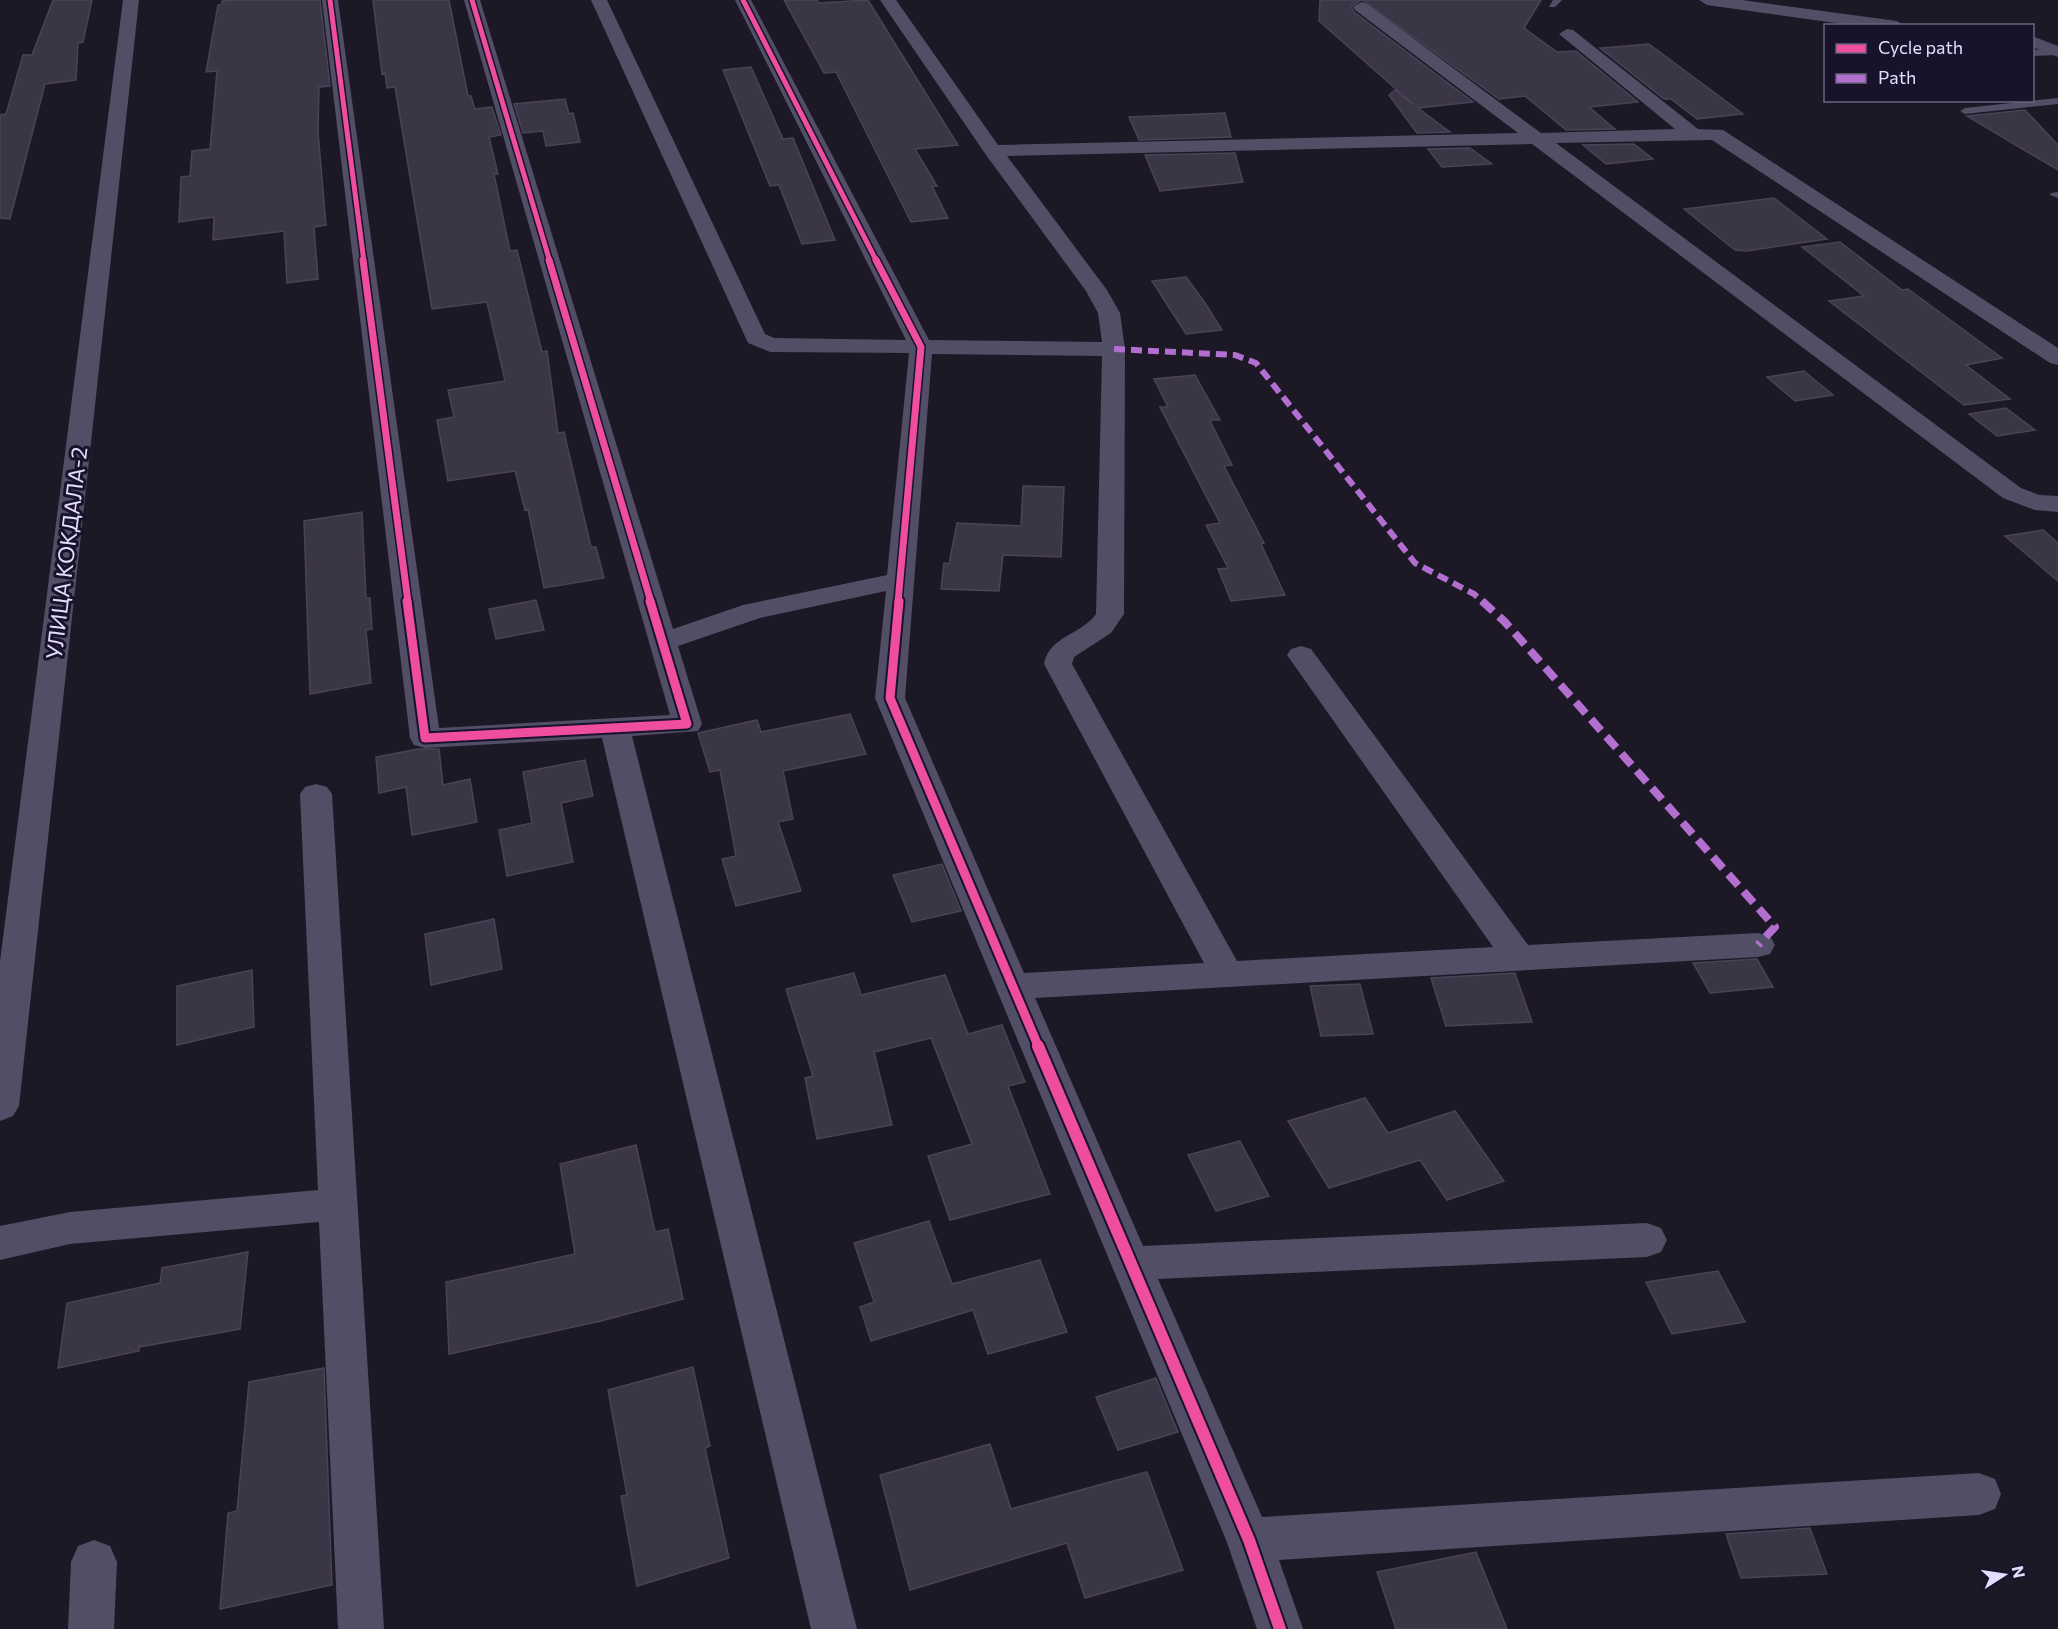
<svg xmlns="http://www.w3.org/2000/svg" width="2058" height="1629" font-family="Commissioner,sans-serif">
  <rect width="100%" height="100%" fill="#1c1825"/>
  <path fill="#3b3646" stroke="#494358" stroke-width="1.5" d="M53,0H92L83,42L78,43L76,80L45,84L10,219L0,218V115L6,114L23,55H32Z
    M237,0H320L330,86L319,87L318,132L326,225L314,227L318,279L287,283L284,231L213,240L214,217L179,222L181,177L190,176L192,151L210,149L217,71L206,72L218,5L222,4V1Z
    M373,0H449L468,96H471L475,109L492,107L501,135L489,137L498,174H494L510,251L517,250L542,352L547,351L558,433L564,432L591,547H596L604,578L544,588L528,509L525,510L515,471L448,481L437,420L454,417L448,390L505,381L487,302L432,309L395,87L387,88L385,73L382,74Z
    M784,0H817L819,3L868,0L958,145L915,149L937,186H932L948,218L911,222L836,72L824,73Z
    M1320,0H1361L1351,7L1354,12L1473,102L1418,108L1450,132L1417,133L1389,95L1395,90L1414,105L1319,21Z
    M1362,0H1541L1524,28L1557,52L1576,51L1638,102L1589,107L1615,129L1566,130L1525,96L1499,99Z
    M1649,44L1743,114L1697,119L1671,99H1664L1600,48Z
    M751,67L783,139L793,138L835,240L802,244L779,185L770,186L723,70Z
    M565,99L569,114L573,113L580,142L546,146L543,131L523,133L514,104Z
    M2025,110L2058,145V170L1967,116Z
    M1225,113L1231,137L1139,140L1129,117Z
    M1634,144L1653,159L1606,164L1583,145Z
    M1470,148L1492,164L1442,167L1428,149Z
    M1235,153L1243,182L1160,191L1145,155Z
    M1774,198L1827,239L1747,251L1735,250L1684,209Z
    M1840,242L1902,290L1908,289L2002,358L1966,365L2010,399L1964,405L1829,301L1864,296L1802,247Z
    M1186,277L1205,303L1222,330L1186,334L1152,281Z
    M1804,371L1833,395L1795,401L1767,377Z
    M1195,375L1220,420H1211V423L1232,465L1224,466L1264,543L1261,544L1285,595L1231,601L1218,569L1228,568L1206,525L1220,523L1160,407H1168L1154,379Z
    M2006,408L2035,430L1997,436L1969,414Z
    M1023,486L1064,487L1061,557L1003,555L999,591L941,589L944,563L949,564L957,523L1021,526Z
    M362,512L366,598H370L372,629L366,630L371,683L310,694L304,521Z
    M2043,530L2058,543V581L2005,536Z
    M536,600L544,630L496,639L489,609Z
    M850,714L866,754L783,771L793,819L778,822L801,891L736,906L722,859L736,856L720,770L710,772L698,733L757,720L761,732Z
    M418,749H439L443,785L470,779L477,822L412,835L406,787L379,793L376,757Z
    M585,760L593,796L561,803L573,862L507,876L499,830L532,823L523,772Z
    M942,864L961,911L912,922L893,875Z
    M494,919L502,969L431,985L425,934Z
    M1757,959L1773,987L1710,993L1693,963Z
    M252,970L254,1027L177,1045V986Z
    M854,973L861,995L945,975L968,1034L1002,1025L1025,1082L1008,1086L1050,1194L950,1220L928,1156L972,1144L931,1038L874,1052L892,1125L817,1139L805,1078L813,1076L786,989Z
    M1515,973L1532,1022L1446,1026L1431,978Z
    M1360,984L1373,1034L1321,1036L1310,986Z
    M1365,1098L1388,1133L1455,1111L1504,1181L1447,1200L1420,1160L1329,1188L1288,1121Z
    M1240,1141L1269,1196L1216,1211L1188,1155Z
    M636,1145L655,1232L668,1229L683,1299L601,1321L449,1354L446,1282L575,1254L560,1164Z
    M929,1221L952,1284L1040,1260L1067,1332L988,1354L973,1310L871,1341L860,1307L874,1302L854,1243Z
    M248,1252L240,1329L139,1347V1351L58,1368L67,1303L160,1283L162,1268Z
    M1718,1271L1745,1322L1672,1334L1646,1282Z
    M693,1367L710,1446L705,1448L729,1558L637,1586L621,1496L627,1495L608,1390Z
    M324,1368L332,1585L220,1609L228,1513L237,1511L249,1382Z
    M1156,1378L1178,1432L1118,1450L1096,1397Z
    M990,1444L1011,1509L1147,1472L1183,1570L1085,1598L1067,1543L910,1590L880,1475Z
    M1810,1528L1827,1574L1741,1578L1726,1534Z
    M1476,1552L1507,1629H1396L1377,1572Z"/>
  <g fill="none" stroke-linecap="round" stroke-linejoin="round">
    <path fill="#514e65" fill-rule="evenodd" d="M1553,0H1562L1555,7H1549Z
      M2058,49V55L2032,56V50Z
      M2058,98V104L1965,114L1960,111L1965,108Z
      M2058,192V198L2050,195L2051,193Z"/>
    <path fill="#514e65" fill-rule="evenodd" d="M123,0H139L19,1106L13,1116L0,1121V961Z
      M322,0H338L439,728L670,715L464,0H480L673,629L743,605L887,575L909,353L770,352L748,343L591,0H607L765,334L774,338L906,340L735,0H751L929,340L1102,342L1098,313L1086,291L986,155L880,0H896L998,145L1518,133L1355,10L1353,7L1361,2L1367,4L1541,133L1675,129L1559,34L1567,29L1573,30L1698,129L1723,130L2058,348V365L2050,363L1712,140L1556,143L2021,488L2039,495L2058,496V512L2035,510L2003,498L1532,144L1007,156L1107,290L1120,313L1125,349L1124,614L1111,633L1074,657L1072,664L1237,961L1493,947L1287,655L1291,649L1301,646L1311,649L1528,945L1758,933L1770,936L1775,945L1770,954L1758,957L1035,998L1143,1246L1647,1223L1661,1228L1667,1240L1661,1252L1647,1257L1158,1279L1262,1517L1979,1473L1995,1479L2001,1494L1995,1509L1979,1515L1279,1560L1303,1629H1257L1226,1540L875,698L886,591L760,618L678,646L702,724L698,731L632,736L857,1629H811L602,738L425,748L414,745L410,738ZM932,354L1102,356L1096,614C1081,635 1049,636 1044,664L1204,963L1024,973L905,698Z
      M1699,0H1742L1897,21L1905,26H1857L1707,5Z
      M2032,36L2058,46V57L2032,47Z
      M316,784L327,787L332,794L384,1629H338L319,1222L70,1244L0,1260V1226L70,1212L318,1190L300,794L305,787Z
      M94,1540L110,1546L117,1562L114,1629H68L71,1562L78,1546Z"/>
    <path stroke="#b36fd0" stroke-width="6" stroke-dasharray="11 6" stroke-linecap="butt" d="M1114,349L1235,355L1256,363L1415,563L1474,594L1483,602"/>
    <path stroke="#b36fd0" stroke-width="8" stroke-dasharray="15 8" stroke-linecap="butt" d="M1482,601L1504,621L1775,927L1758,945"/>
    <g stroke="#19122b" stroke-width="8">
      <path id="cycleway-far3" d="M330,0L364,262
        M472,0L550,262
        M743,0L877,262"/>
    </g>
    <g stroke="#19122b" stroke-width="10">
      <path id="cycleway-far2" d="M363,260L408,602
        M549,260L651,602
        M876,260L921,347L898,602"/>
    </g>
    <g stroke="#19122b" stroke-width="13">
      <path id="cycleway-far1" d="M407,601L425,738L687,724L650,601
        M899,601L890,698L1039,1048"/>
    </g>
    <g stroke="#19122b" stroke-width="16">
      <path id="cycleway" d="M1038,1046L1249,1540L1280,1629"/>
    </g>
    <use href="#cycleway-far3" stroke="#ef4d9e" stroke-width="5"/>
    <use href="#cycleway-far2" stroke="#ef4d9e" stroke-width="7"/>
    <use href="#cycleway-far1" stroke="#ef4d9e" stroke-width="9"/>
    <use href="#cycleway" stroke="#ef4d9e" stroke-width="12"/>
  </g>
  <g text-anchor="middle" dominant-baseline="central" stroke-width="6" stroke-linejoin="round" paint-order="stroke">
    <g font-size="22" fill="#e4ddfe" stroke="#19122b">
      <text transform="translate(66 553) rotate(-83)">УЛИЦА КОКДАЛА-2</text>
    </g>
  </g>
  <rect x="1824" y="24" width="210" height="78" fill="#19122b" stroke="#6a637f" stroke-width="1.5"/>
  <rect x="1836" y="44" width="30" height="9" fill="#ef4d9e" stroke="#6a637f" stroke-width="1.5"/>
  <text x="1878" y="54" font-size="18" fill="#e4ddfe">Cycle path</text>
  <rect x="1836" y="74" width="30" height="9" fill="#b36fd0" stroke="#6a637f" stroke-width="1.5"/>
  <text x="1878" y="84" font-size="18" fill="#e4ddfe">Path</text>
  <g transform="translate(2004 1575) rotate(78)" stroke="#19122b" stroke-width="4.5" paint-order="stroke">
  <path d="M0-4.5L10 22L0 15L-10 22Z" fill="#e4ddfe"/>
  <text y="-9" font-size="16" font-weight="bold" text-anchor="middle" fill="#e4ddfe">N</text>
  </g>
</svg>
